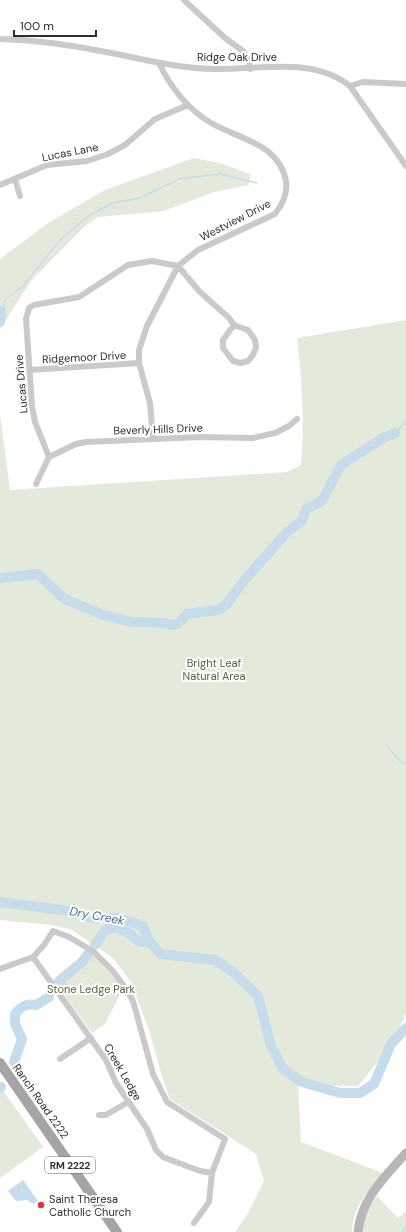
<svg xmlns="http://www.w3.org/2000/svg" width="406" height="1232" font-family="'DM Sans',sans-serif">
  <rect width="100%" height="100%" fill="#fff"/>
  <path fill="#e3eadb" d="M194,158L220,163L250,174L249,185L214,192L164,211L98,217L84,227L31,281L0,329V259L48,223L105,190Z
    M406,320V1014L389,1048L358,1086L298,1085L301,1142L383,1173C369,1190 352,1208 352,1232H235L247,1215L264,1181L256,1154L170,1099L163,1080L149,1030L131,982L113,958L72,930L52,925L0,920V414L10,490L287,472L301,465C305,423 302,380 297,338Z
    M93,954L108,969L123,989L105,1024L92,1033L53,980Z
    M0,1086L43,1147L0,1178Z
    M377,1196L398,1218L406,1211V1232H361L364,1217Z"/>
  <path fill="#c7dcea" d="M23,1180L38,1201L33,1204L27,1200L16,1201L8,1191Z"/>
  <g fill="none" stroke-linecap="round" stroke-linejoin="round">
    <path stroke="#c7dcea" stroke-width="1.5" d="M1,311L6,299L23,286L61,239L87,217L112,203L140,198L179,179L220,174L257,183
      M395,433L406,421
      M386,745L400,761L406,764
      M402,1232L406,1227"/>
    <path stroke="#c7dcea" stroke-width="10" d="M0,322L1,311
      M0,578L38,574L63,598L103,615L132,622L164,623L174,625L178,624L187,614L219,610L226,605L243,582L287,532L302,521L306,509L322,501L341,465L383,438L395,433
      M0,902L62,910L94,918H118L143,926L148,939L160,954L215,960L233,972L258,996L271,1046L283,1069L302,1082L340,1093H360L374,1084L391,1044L406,1028
      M95,945L106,929L118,928L130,934L138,941L151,943
      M62,987L59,981L82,962L88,954
      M14,1062L22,1039L15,1024V1014C22,1006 26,1003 36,1005L49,997
      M0,1088L1,1087"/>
    <path stroke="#cacaca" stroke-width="6" d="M184,0L225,38L243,51L249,60L250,69
      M0,39C35,40 71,45 106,52C142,59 177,68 214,69C258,70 313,56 350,86L406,166
      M350,86L363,82L406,84
      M15,179L20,196
      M0,185L47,165L87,161L108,154L125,145L155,119L188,105
      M30,370L139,363
      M153,438L150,403L139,363V350L147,326L178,266L198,250L275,214C283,204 288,194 286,181C278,139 230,139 202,117C183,103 169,84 159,63
      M49,457L35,422L32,406L26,319L29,308L34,305L79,297L128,265L152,261L178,266L199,291L229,318L234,325L248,330L255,340L256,347L253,355L248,361L240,363L233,361L223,348V340L234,325
      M36,484L49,457L76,444L86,442L200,437L253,438L275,433L289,426L297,419
      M33,957L106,1060L116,1083L147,1129L156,1150L163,1157L200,1171L212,1173
      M0,969L33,957L44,945L53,931L69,937L94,952L112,970L127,990L133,1001L153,1074L167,1102L225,1139L212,1173L209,1202L194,1223
      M60,1059L91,1038
      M99,1115H106L128,1102"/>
    <path stroke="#b7b7b7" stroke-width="9" d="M358,1232C361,1199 385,1177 406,1153"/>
    <path stroke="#a5a5a5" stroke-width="10" d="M0,1063L117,1232"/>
  </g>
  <circle fill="#df343e" stroke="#fff" stroke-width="1.5" cx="41" cy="1205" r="4"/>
  <g text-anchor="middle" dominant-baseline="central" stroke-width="4" stroke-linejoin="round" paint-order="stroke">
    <rect fill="#fff" stroke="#6c6c6c" stroke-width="1" x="45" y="1157" width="50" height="16" rx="3"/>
    <g font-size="10" font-weight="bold" fill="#2d2d2d">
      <text x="70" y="1165">RM 2222</text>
    </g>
    <g font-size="11" fill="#2d2d2d" stroke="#fff">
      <text x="237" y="57">Ridge Oak Drive</text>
      <text transform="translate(70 152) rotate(-11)">Lucas Lane</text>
      <text transform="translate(235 220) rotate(-27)">Westview Drive</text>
      <text transform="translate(84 357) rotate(-3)">Ridgemoor Drive</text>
      <text transform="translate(21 384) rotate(-95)">Lucas Drive</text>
      <text transform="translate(158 429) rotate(-2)">Beverly Hills Drive</text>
      <text transform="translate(123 1072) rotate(60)">Creek Ledge</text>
      <text transform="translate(41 1101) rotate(55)">Ranch Road 2222</text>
    </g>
    <g font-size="11" fill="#4f673c" stroke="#fff">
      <text x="214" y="663">Bright Leaf<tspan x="214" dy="13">Natural Area</tspan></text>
      <text x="91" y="989">Stone Ledge Park</text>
    </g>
    <g font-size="11" fill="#2d2d2d" stroke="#fff" text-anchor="start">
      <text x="49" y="1199">Saint Theresa<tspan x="49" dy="13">Catholic Church</tspan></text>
    </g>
    <g font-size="12" font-style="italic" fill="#3e6c8c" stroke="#fff">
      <text transform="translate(97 916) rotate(10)">Dry Creek</text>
    </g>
  </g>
  <path d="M14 30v6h82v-6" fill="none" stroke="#2d2d2d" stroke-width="2"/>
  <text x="20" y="30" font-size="12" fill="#2d2d2d" stroke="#ffffff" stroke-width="3" paint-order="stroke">100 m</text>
</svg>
